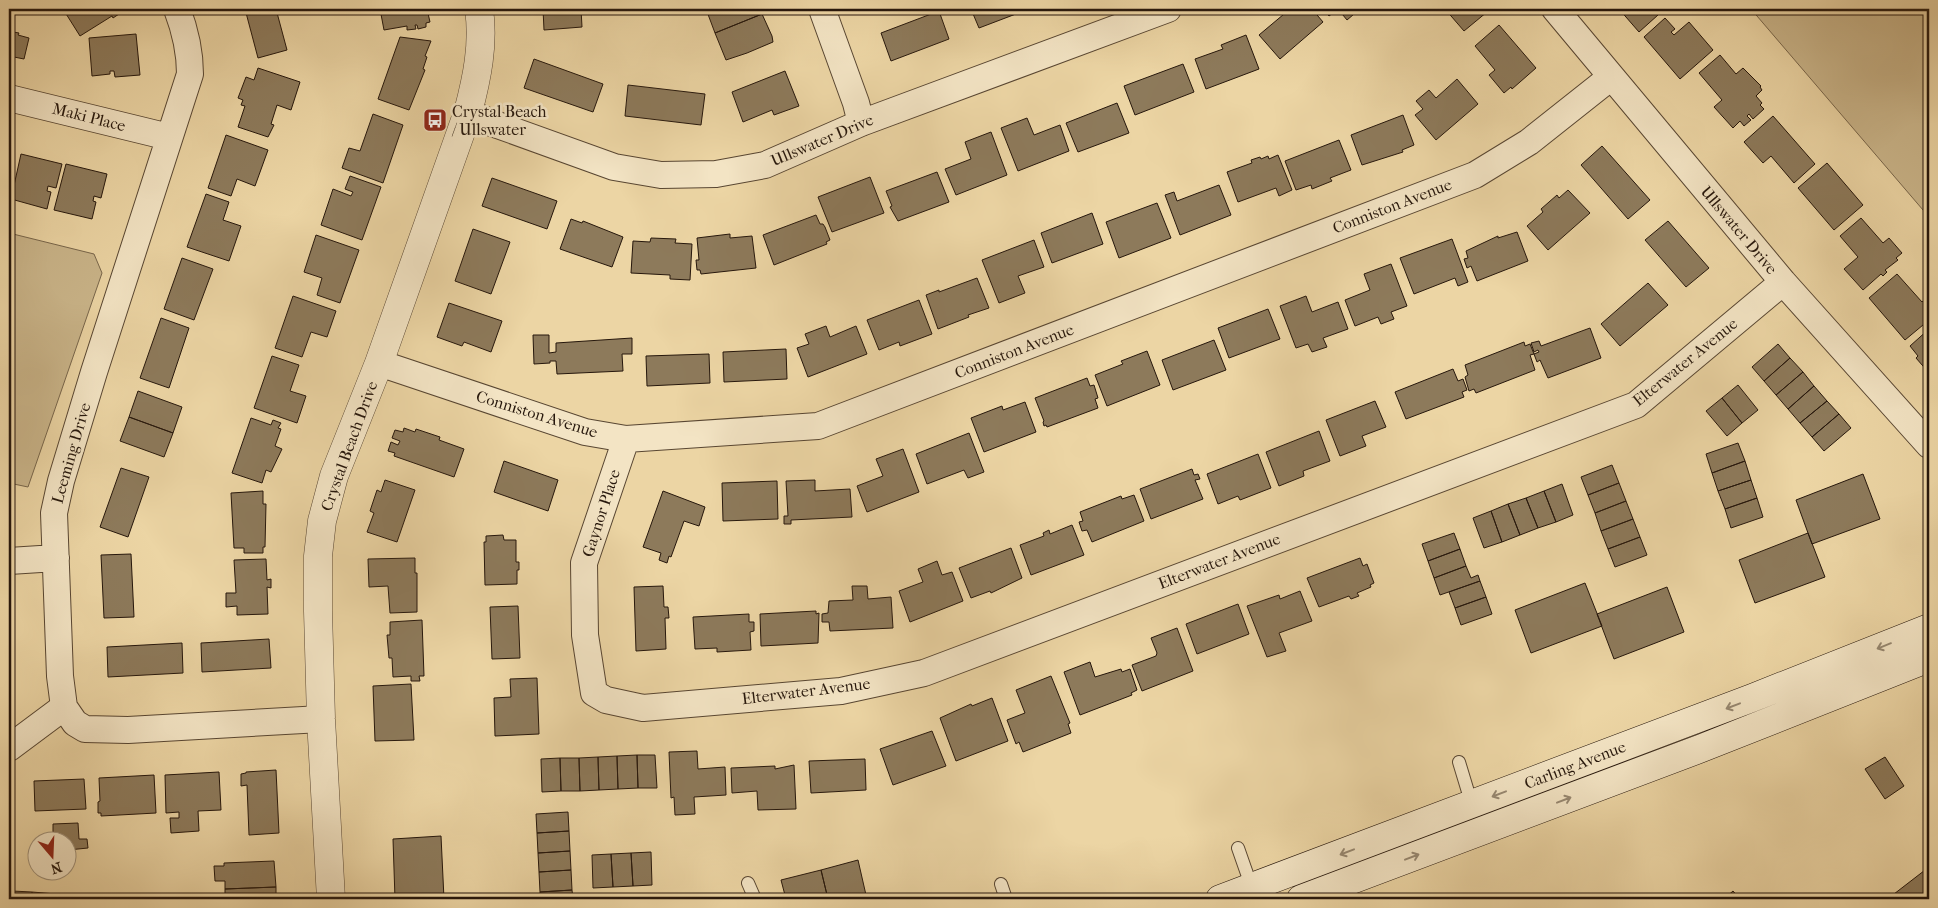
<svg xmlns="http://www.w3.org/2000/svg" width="1938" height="908" font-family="'IM FELL French Canon',serif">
  <rect width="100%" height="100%" fill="#ecd5a4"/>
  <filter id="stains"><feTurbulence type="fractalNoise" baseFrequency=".004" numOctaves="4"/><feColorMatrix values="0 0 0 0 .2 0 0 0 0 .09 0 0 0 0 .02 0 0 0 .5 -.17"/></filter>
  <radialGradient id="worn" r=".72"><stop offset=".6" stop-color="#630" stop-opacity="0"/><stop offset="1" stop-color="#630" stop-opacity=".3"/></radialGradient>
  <path fill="#cab58a" stroke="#78664b" d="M1751,9H1929V217Z
    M9,233L94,254L102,273L28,487L9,483Z"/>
  <path fill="#8d7a5b" stroke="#26170c" d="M63,9H120V10L117,11L119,14L113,18L112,16L80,36Z
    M245,9H276L287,50L258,58Z
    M380,9H427L430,22L426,23V27L418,29L417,25H415L416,29L407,30V26L384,30Z
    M543,9H581L582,27L544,30Z
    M706,9H760L762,14L715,33Z
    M971,9H1029L979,28Z
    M1290,9H1312L1323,22L1280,59L1259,35Z
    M1323,9H1360L1347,20L1338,9L1329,16Z
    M1445,9H1484L1487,12L1464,31Z
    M1619,9H1652L1658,15L1639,32Z
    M939,11L949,39L891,61L881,33Z
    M762,14L772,36L773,42L747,53L726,60L715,33Z
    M1665,18L1675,29L1671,32L1674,35L1689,22L1713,50L1680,79L1644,37Z
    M1499,25L1536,68L1512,89L1511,87L1504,93L1489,75L1495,70L1475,46Z
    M9,27L14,28L13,32L19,33L18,35L29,38L24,59L9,56Z
    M136,34L140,75L115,77L114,71H110V74L92,76L89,38Z
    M1246,35L1259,69L1206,89L1195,59L1223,49L1221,45Z
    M400,37L431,41L425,56L427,57L423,69L425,70L409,110L378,99Z
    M1720,55L1736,74L1743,68L1761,86L1760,87L1762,90L1756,96L1762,103L1760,105L1764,109L1753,119L1749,114L1747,116L1751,120L1744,126L1740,121L1733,128L1714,107L1722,100L1699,73Z
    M534,59L603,84L593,112L524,88Z
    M1183,64L1194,92L1135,115L1124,86Z
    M258,68L300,82L291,110L277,105L271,124L274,125L268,137L238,127L245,106L241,105L243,100L238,98L246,77L254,80Z
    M785,71L799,106L774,115L772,110L743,122L732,92Z
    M1457,79L1478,104L1436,140L1415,115L1423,109L1416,101L1429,90L1436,98Z
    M628,85L705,94L701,125L625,116Z
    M1117,103L1129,133L1078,152L1066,123Z
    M373,114L403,125L383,183L342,168L349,148L360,151Z
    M1403,115L1414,145L1402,150L1403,152L1362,165L1351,135Z
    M1773,116L1815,164L1794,183L1771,156L1763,163L1744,142Z
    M1027,118L1034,135L1060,125L1069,151L1018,171L1001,128Z
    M991,132L1007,175L956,195L945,169L971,159L965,142Z
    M226,135L268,150L255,186L237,179L231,196L208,188Z
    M1339,140L1351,170L1330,178L1332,181L1312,189L1311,185L1296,190L1285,161Z
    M1602,146L1650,200L1628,219L1581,165Z
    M9,154L14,155L9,176Z
    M21,154L62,164L56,188L48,186L47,191L51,192L47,209L11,199Z
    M1278,155L1292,190L1279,196L1276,188L1238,202L1227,172L1252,163L1251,160L1260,157L1261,159L1268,156L1269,159Z
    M1827,163L1863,205L1834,230L1798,188Z
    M66,164L107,174L101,198L94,196L93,201L96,202L92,219L54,210Z
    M937,172L949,202L898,221L890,207L892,206L886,191Z
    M350,176L381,187L362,240L321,225L333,189L351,196L353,192L345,189Z
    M870,177L884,213L832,232L818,197Z
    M492,178L557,201L547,229L482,206Z
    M1219,185L1231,215L1180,235L1165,195L1174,192L1177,201Z
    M1568,190L1590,213L1548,250L1527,226L1543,212L1541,209L1557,195L1559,198Z
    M206,194L229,202L223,220L241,226L229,261L187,247Z
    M1157,203L1171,238L1119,258L1106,222Z
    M1092,213L1103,244L1052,263L1041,233Z
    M816,215L820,224H823L825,227L830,240L826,242L827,244L774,265L763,235Z
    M1861,218L1883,243L1889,238L1902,253L1896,258L1898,260L1885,270L1887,272L1883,276L1881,274L1863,290L1844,269L1858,257L1840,236Z
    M571,219L582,223L583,221L623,237L612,267L560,249Z
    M1668,221L1709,268L1686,287L1645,240Z
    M473,229L510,242L491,294L455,281Z
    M1517,232L1528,261L1477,281L1471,266L1467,268L1464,259L1468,258L1466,251L1498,236V238Z
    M730,234V238L752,236L756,268L701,274L700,270H697L696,260H699L697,238Z
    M316,235L359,250L340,303L317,295L322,278L304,272Z
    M651,238L676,239L675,243L692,244L690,280L670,279V275L631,273L633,241L650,242Z
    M1452,239L1468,282L1458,286L1455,278L1414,294L1400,258Z
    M1034,240L1044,267L1018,276L1025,293L999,303L982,260Z
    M182,258L213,269L194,320L164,309Z
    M1391,264L1407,306L1391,312L1394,319L1381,324L1378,317L1355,326L1345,300L1370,290L1364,274Z
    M1897,274L1922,302L1929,295V320L1905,340L1869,298Z
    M977,278L989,308L968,315L969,317L938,329L926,295L939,290V292Z
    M1648,283L1668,305L1620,346L1601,324Z
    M293,296L336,311L327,337L311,332L302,357L275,348Z
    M1306,296L1312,312L1338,302L1348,329L1323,338L1327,347L1312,352L1308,344L1296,348L1280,306Z
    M919,300L932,334L900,346L899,342L879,350L867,320Z
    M449,303L502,321L491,352L464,342L462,346L437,337Z
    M1268,309L1280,339L1229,358L1218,328Z
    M161,318L189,328L169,388L140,378Z
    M826,326L830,337L856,326L867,354L808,377L797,348L809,344L805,334Z
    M1590,328L1601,358L1548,378L1540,360L1537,362L1534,354L1539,352L1538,350L1534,352L1531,343L1539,341L1541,346Z
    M1929,329V373L1916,358L1918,356L1910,346Z
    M533,335H549V353L556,352V343L632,338V354H622L623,371L557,374L556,361H550V363L534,364Z
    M1214,340L1226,370L1173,390L1162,360Z
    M1524,342L1525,346L1530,344L1534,354L1530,355L1535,370L1476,393L1474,389L1469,391L1465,377L1468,375L1465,365Z
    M1778,344L1790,358L1764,381L1752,367Z
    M786,349L787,379L724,382L723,352Z
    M1147,351L1160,385L1107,406L1095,375L1123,364L1121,361Z
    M709,354L710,383L647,386L646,356Z
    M272,356L299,365L290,391L306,396L297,423L254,408Z
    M1790,358L1803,372L1776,395L1764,381Z
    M1453,369L1458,381L1463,379L1467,390L1462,392L1464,397L1406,419L1395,392Z
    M1803,372L1814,386L1788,409L1776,395Z
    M1087,378L1090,386L1094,385L1098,398L1095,399L1098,408L1047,427L1046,425L1044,426L1043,422L1044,421L1035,398Z
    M1738,385L1758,410L1742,423L1722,398Z
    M1814,386L1827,401L1800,423L1788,409Z
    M138,391L182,407L173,433L129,417Z
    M1722,398L1742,423L1727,436L1706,411Z
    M1375,401L1386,427L1362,436L1366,446L1340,456L1326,420Z
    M1827,401L1839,414L1812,437L1800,423Z
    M1025,402L1036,432L984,452L971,418L1002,406L1003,410Z
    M1839,414L1851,428L1824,451L1812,437Z
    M129,417L173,433L164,457L120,441Z
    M251,418L271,425L273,420L281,423L278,428L281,429L275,446L282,449L271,472L266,470L262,483L232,473Z
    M404,428L415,432L416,429L440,437L439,440L464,449L454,477L394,456L395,453L388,451L391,442L398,445L400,441L392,438L395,430L403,432Z
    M1319,431L1330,461L1303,471L1304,476L1279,486L1266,452Z
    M969,433L984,472L968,478L964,470L927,484L916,454Z
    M1738,443L1745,461L1712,473L1706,454Z
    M903,449L919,492L867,512L857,486L883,476L876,459Z
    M1258,454L1271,488L1240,500L1238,496L1218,504L1207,474Z
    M504,461L558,480L548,511L494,492Z
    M1745,461L1751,480L1718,491L1712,473Z
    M1612,465L1619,483L1588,495L1581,477Z
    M121,468L149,477L128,537L100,527Z
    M1192,469L1194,475L1198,474L1200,479L1195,480L1203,499L1151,519L1140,489Z
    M1863,474L1880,519L1812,544L1796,500Z
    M385,480L415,490L397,542L367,532L374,513L370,511L377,490L381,492Z
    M815,480V491L850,489L852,517L791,520V524H784V516H788L786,481Z
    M1751,480L1757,498L1725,509L1718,491Z
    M777,481L778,519L723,521L722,483Z
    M1619,483L1626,501L1595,513L1588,495Z
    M1562,484L1573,515L1556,522L1544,491Z
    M263,491V504H266L265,547H263V553H244V548H234L231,493Z
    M663,491L705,507L699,526L684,521L671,557L669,556L667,563L659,560L661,553L643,547Z
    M1544,491L1556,522L1538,528L1526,498Z
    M1134,495L1144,521L1092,542L1087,530L1082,531L1079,522L1083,521L1080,512L1121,496L1122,499Z
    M1526,498L1538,528L1520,535L1508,504Z
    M1757,498L1763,517L1731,528L1725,509Z
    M1626,501L1633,519L1601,531L1595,513Z
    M1508,504L1520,535L1502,542L1491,511Z
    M1491,511L1502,542L1484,548L1473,518Z
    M1633,519L1640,537L1608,549L1601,531Z
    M1072,525L1084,555L1031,575L1020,545L1044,536L1043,533L1049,530L1050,534Z
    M1454,533L1460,549L1428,561L1422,544Z
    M1808,533L1825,577L1755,603L1739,560Z
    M503,535L504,540H516V562H519V570H517V584L485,585L484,542H486V536Z
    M1640,537L1647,555L1615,567L1608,549Z
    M1011,548L1022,578L991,593L990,591L971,598L959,568Z
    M1460,549L1466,566L1434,578L1428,561Z
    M131,554L134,617L104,618L101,555Z
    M415,558V573H417V612L390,613L388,586L369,587L368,559Z
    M1360,558L1363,566L1367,564L1374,583L1370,585L1371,587L1357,593L1359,596L1351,599L1349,596L1319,607L1307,578Z
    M266,559L267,580L271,579V588L267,587L268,614L237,615V606L226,607V593H236L234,560Z
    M937,561L942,575L952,572L963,601L910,622L899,591L923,582L918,569Z
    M1466,566L1471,578L1478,575L1480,581L1440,595L1434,578Z
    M1480,581L1486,597L1455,608L1449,592Z
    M1585,583L1602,626L1531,653L1515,610Z
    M663,586L664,607H668L669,618H665L666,649L636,651L634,587Z
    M852,586H867L868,599L891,597L893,628L830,631L829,622H822V614L828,613L829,601L853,600Z
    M1667,587L1684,632L1614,659L1597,614Z
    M1300,591L1312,621L1279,633L1286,651L1267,657L1247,606L1279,595L1280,599Z
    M1486,597L1492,614L1461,625L1455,608Z
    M1238,604L1249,634L1197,654L1186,624Z
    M518,606L520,658L492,659L490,607Z
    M816,611V614L819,613L818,643L761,646L760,614Z
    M749,614V622H754V631L750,632L751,650L717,652V648L695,649L693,617Z
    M9,617L11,646H9Z
    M422,620L424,676H419L420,681H411V676L393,677L392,658H389L387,635H390V622Z
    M1177,628L1193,671L1142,691L1132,665L1156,656L1157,653L1151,638Z
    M269,639L271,668L202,672L201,643Z
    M182,643L183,673L108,677L107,647Z
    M9,652H10L12,690H9Z
    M1090,662L1095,677L1121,669L1122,672L1130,669L1137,690L1131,693L1132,695L1080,715L1064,672Z
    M1051,676L1070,723L1068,724L1071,733L1023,752L1019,742L1016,744L1007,720L1025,713L1016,690Z
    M537,678L539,734L495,736L494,698L511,697L510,679Z
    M411,684L414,740L375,741L373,686Z
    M9,690H12L14,728H9Z
    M992,698L1008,741L956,761L940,718L971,704L972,706Z
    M932,731L946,766L893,785L880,749Z
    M697,751L698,769L725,767L726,795L694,797L695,814L675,815L674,797L671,798L669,752Z
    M637,755H655L657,788H638Z
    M637,755L638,788L618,789L617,756Z
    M617,756L618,789L599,790L598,757Z
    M598,757L599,790L580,791L579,758Z
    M1885,757L1904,786L1885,799L1865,769Z
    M560,758L561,791L542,792L541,759Z
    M560,758H579L580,791H561Z
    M865,759L866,790L811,793L809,761Z
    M794,765L796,809L758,810L757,791L732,793L731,768L775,766V769Z
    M276,770L279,833L249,835L247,785L241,786V774L246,773V772Z
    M219,772L221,810L198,811L199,831L171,833L170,818H179V812L166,813L165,775Z
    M154,775L156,813L101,816V813H98V802L100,801L99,778Z
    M84,779L86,809L35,811L34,781Z
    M568,812L569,831L537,833L536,814Z
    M78,823L79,839H87L88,848L68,850V840H53V824Z
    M569,831L570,851L538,853L537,833Z
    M441,836L444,899H395L393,839Z
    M570,851L571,870L539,872L538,853Z
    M651,852L652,885L633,886L631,853Z
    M631,853L633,886L613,887L611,854Z
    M611,854L613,887L593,888L592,855Z
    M858,860L866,895L851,899H828L821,870Z
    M274,861L276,887L225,889V881H215L214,866H224V863Z
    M1929,867V899H1899L1894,894Z
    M571,870L572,890L540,892L539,872Z
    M821,870L828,899H786L781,880Z
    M276,887V899H225V889Z
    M572,890L573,899H540V892Z
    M12,891L32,892V899H11Z
    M1733,891L1740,899H1724Z
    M32,892L56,894L55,899H32Z"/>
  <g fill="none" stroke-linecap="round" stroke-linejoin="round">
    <g stroke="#584632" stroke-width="14">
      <path id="service" d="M1459,762L1472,805
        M1238,848L1252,888
        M748,883L755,899
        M1001,884L1006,899"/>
    </g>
    <g stroke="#584632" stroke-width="28">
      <path id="minor" d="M177,9C185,30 190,51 190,74L94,372L61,481L54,513L60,676L64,707L75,723L85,729L128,730L321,719
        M822,9L856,103L861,123
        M1555,9L1783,282L1929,445
        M9,98L169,137
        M468,112L492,123L614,167L661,175L716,174L765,165L861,123L1168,9
        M379,363L585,432L626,439L818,426L1475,175L1529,142L1611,77
        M626,439L584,563L585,635L594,693L606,700L643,708L841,691L924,673L1636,405L1783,282
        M9,561L56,558
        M9,748L64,707"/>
    </g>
    <g stroke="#584632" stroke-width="29">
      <path id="tertiary" d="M331,899L321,719L318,611V556L322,521L334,476L379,363L468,112C477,78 484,44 479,9"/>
    </g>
    <g stroke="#26170c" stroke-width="29">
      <path id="secondary" d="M1220,899L1752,698L1929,628
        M1301,899L1702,748L1929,658"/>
    </g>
    <use href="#service" stroke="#f3e4c4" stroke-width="12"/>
    <use href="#minor" stroke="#f3e4c4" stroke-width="26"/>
    <use href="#tertiary" stroke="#f3e4c4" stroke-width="28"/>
    <use href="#secondary" stroke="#f3e4c4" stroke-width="28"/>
  </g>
  <defs><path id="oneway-shaft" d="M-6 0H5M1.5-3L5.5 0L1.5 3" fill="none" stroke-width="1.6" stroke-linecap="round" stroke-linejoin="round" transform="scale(1.25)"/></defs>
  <g stroke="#978871">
    <use href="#oneway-shaft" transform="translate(1884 646) rotate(158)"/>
    <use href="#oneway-shaft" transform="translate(1733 706) rotate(159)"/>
    <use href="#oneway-shaft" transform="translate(1499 794) rotate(159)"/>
    <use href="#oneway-shaft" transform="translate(1564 800) rotate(-21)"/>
    <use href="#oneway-shaft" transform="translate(1347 852) rotate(159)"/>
    <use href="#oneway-shaft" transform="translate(1412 857) rotate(-21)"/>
  </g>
  <defs>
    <g id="bus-square" transform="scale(1.25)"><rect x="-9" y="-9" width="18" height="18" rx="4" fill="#8f2418" stroke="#f3e4c4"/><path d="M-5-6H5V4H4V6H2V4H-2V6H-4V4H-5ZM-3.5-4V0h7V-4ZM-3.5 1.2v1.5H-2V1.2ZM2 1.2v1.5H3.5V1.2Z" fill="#fff"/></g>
  </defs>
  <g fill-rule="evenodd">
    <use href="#bus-square" x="435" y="120"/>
  </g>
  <g text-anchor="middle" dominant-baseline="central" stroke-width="5" stroke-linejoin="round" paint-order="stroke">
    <g font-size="16" fill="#26170c" stroke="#f3e4c4" text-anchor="start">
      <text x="452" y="111">Crystal Beach<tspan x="452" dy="18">/ Ullswater</tspan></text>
    </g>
    <g font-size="16" fill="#26170c" stroke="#f3e4c4">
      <text transform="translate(89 117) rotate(14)">Maki Place</text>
      <text transform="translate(822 140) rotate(-23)">Ullswater Drive</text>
      <text transform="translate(1392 206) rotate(-21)">Conniston Avenue</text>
      <text transform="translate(1739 230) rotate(50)">Ullswater Drive</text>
      <text transform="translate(1014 351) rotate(-21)">Conniston Avenue</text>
      <text transform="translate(1685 362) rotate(-39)">Elterwater Avenue</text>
      <text transform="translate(537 414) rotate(17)">Conniston Avenue</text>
      <text transform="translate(349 446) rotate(-70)">Crystal Beach Drive</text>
      <text transform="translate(71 453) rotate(-74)">Leeming Drive</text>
      <text transform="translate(601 513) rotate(-72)">Gaynor Place</text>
      <text transform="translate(1219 561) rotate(-21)">Elterwater Avenue</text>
      <text transform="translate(806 691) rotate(-7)">Elterwater Avenue</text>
      <text transform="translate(1575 765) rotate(-21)">Carling Avenue</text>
    </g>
  </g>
  <rect width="1938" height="908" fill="none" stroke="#ecd5a4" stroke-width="30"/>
  <rect x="10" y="10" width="1918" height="888" fill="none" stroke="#26170c" stroke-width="2.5"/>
  <rect x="15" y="15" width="1908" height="878" fill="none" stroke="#26170c"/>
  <g transform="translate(52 856) rotate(161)"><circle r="24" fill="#f3e4c4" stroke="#a1927a"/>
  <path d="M0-4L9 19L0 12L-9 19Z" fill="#8f2418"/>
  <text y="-8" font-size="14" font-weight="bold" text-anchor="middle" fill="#26170c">N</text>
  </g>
  <rect width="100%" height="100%" filter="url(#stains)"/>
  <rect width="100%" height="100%" fill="url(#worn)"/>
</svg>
